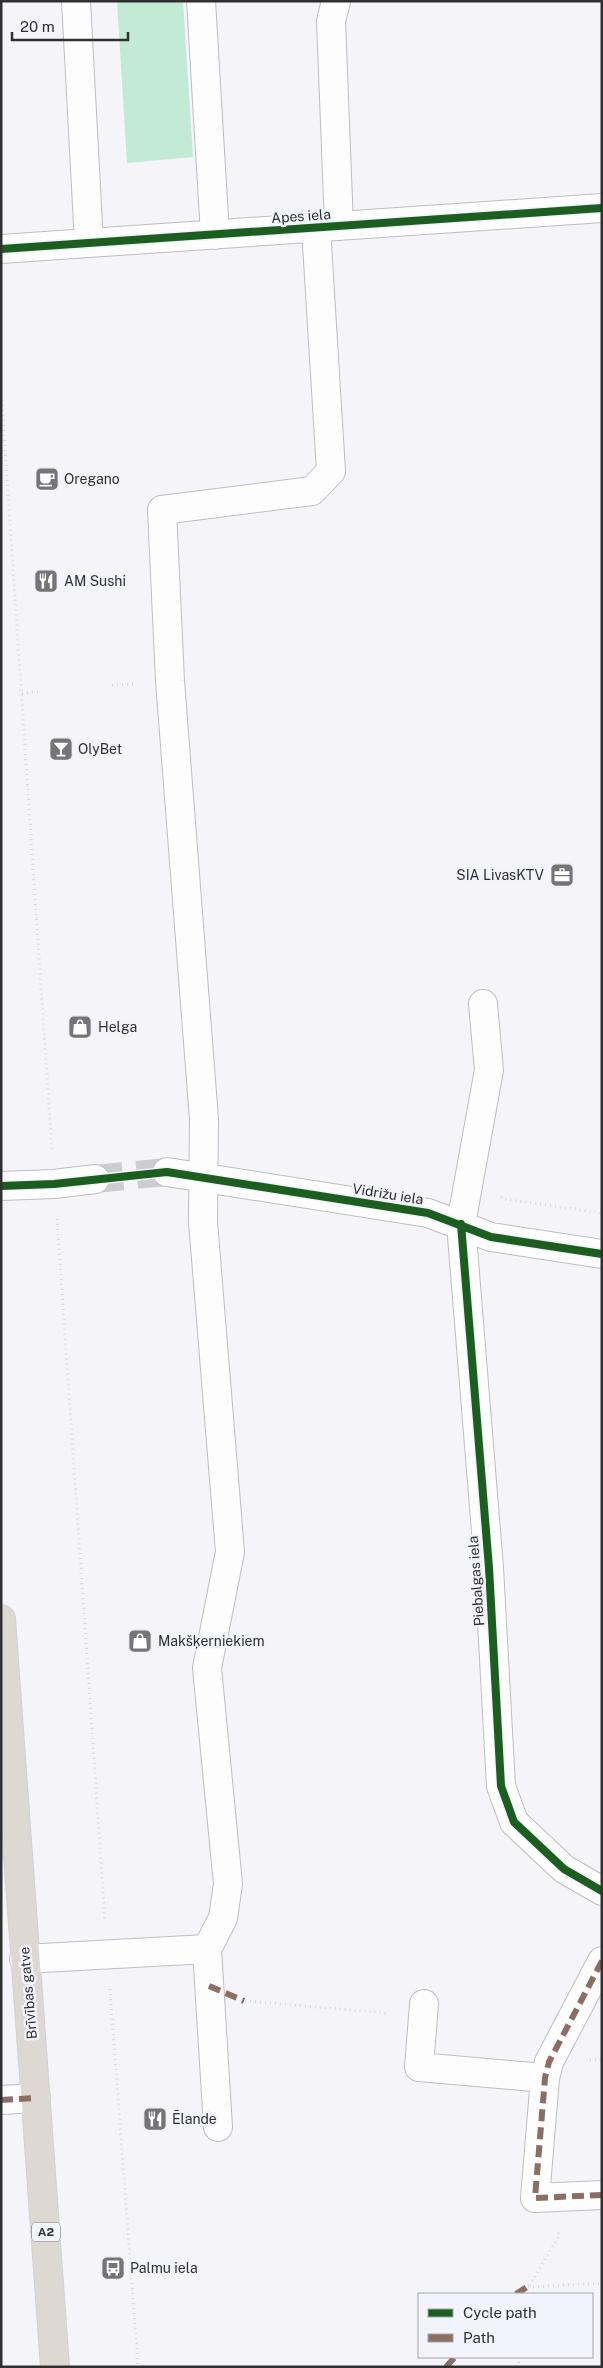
<svg xmlns="http://www.w3.org/2000/svg" width="603" height="2368" font-family="'Public Sans',sans-serif">
  <rect width="100%" height="100%" fill="#f4f4f9"/>
  <path fill="#c3ead4" d="M117,1H183L193,157L127,163Z"/>
  <g fill="none" stroke-linecap="round" stroke-linejoin="round">
    <path stroke="#cdcdd1" stroke-width="28" stroke-dasharray="28 14" stroke-linecap="butt" d="M95,1179L167,1172"/>
    <g stroke="#bebec2" stroke-width="30">
      <path id="minor" d="M76,1L89,243
        M201,1L215,235
        M336,1L331,21L339,226
        M1,249L602,208
        M483,1004L489,1070L461,1224L489,1568L501,1786L514,1822L564,1869L602,1891
        M167,1172L428,1213L491,1237L602,1254
        M1,1186L54,1184L95,1179
        M207,1949L218,2127
        M24,1959L207,1949L223,1918L228,1884L207,1668L230,1552L203,1222L204,1119L170,681L162,510L312,491L331,471L316,228
        M602,1961L549,2062L545,2078L535,2198L602,2195
        M424,2004L419,2067L545,2078
        M1,2100L36,2098"/>
    </g>
    <g stroke="#d2d2d4" stroke-width="30">
      <path id="highway" d="M1,1619L55,2367"/>
    </g>
    <path stroke="#d9d9da" stroke-width="3" stroke-dasharray="1 4" stroke-linecap="butt" d="M1,390L52,1150
      M112,685L137,684
      M22,693L38,692
      M501,1197L504,1199L602,1213
      M57,1219L105,1921
      M110,1989L138,2367
      M245,2001L388,2013
      M590,2060L602,2059
      M528,2287L602,2283
      M524,2294L558,2238L559,2230
      M518,2357L519,2367"/>
    <use href="#minor" stroke="#fdfdfe" stroke-width="28"/>
    <use href="#highway" stroke="#ddd9d2" stroke-width="28"/>
    <path stroke="#8d6e63" stroke-width="6" stroke-dasharray="12 6" stroke-linecap="butt" d="M602,1961L549,2062L545,2078L535,2198L602,2195
      M209,1986L244,2001
      M1,2100L36,2098
      M516,2294L527,2287
      M446,2367L455,2357"/>
    <g stroke="#f2f3fb" stroke-width="11">
      <path id="cycleway" d="M1,249L602,208
        M1,1186L54,1184L167,1172L428,1213L491,1237L602,1254
        M461,1224L489,1568L501,1786L514,1822L564,1869L602,1891"/>
    </g>
    <use href="#cycleway" stroke="#1b5e20" stroke-width="8"/>
  </g>
  <defs>
    <g id="cafe-square" transform="scale(1.25)"><rect x="-9" y="-9" width="18" height="18" rx="4" fill="#757578" stroke="#f2f3fb"/><path d="M-5.5-4.5H6V0H3Q3 3.5 0 3.5H-2.5Q-5.5 3.5-5.5 0ZM3-3.2v2h1.7v-2ZM-6 4.5H4V6H-6Z" fill="#fff"/></g>
    <g id="restaurant-square" transform="scale(1.25)"><rect x="-9" y="-9" width="18" height="18" rx="4" fill="#757578" stroke="#f2f3fb"/><path d="M-5-6h1v4h1v-4h1v4h1v-4h1v5L-1.5 .5V6h-2V.5L-5-1ZM5-6V6H3V1.5H1.5Q1.5-4 5-6Z" fill="#fff"/></g>
    <g id="bar-square" transform="scale(1.25)"><rect x="-9" y="-9" width="18" height="18" rx="4" fill="#757578" stroke="#f2f3fb"/><path d="M-6-5H6L.8 .8V4.5H3.5V6h-7V4.5H-.8V.8Z" fill="#fff"/></g>
    <g id="office-square" transform="scale(1.25)"><rect x="-9" y="-9" width="18" height="18" rx="4" fill="#757578" stroke="#f2f3fb"/><path d="M-6-3h4V-5.5h4V-3h4V5H-6ZM-1-4.5V-3h2v-1.5ZM-6 0V1H6V0Z" fill="#fff"/></g>
    <g id="shop-square" transform="scale(1.25)"><rect x="-9" y="-9" width="18" height="18" rx="4" fill="#757578" stroke="#f2f3fb"/><path d="M-5-2.5h2.3a2.7 3.5 0 0 1 5.4 0H5L5.5 6h-11ZM-1.5-2.5h3a1.5 2.3 0 0 0-3 0Z" fill="#fff"/></g>
    <g id="bus-square" transform="scale(1.25)"><rect x="-9" y="-9" width="18" height="18" rx="4" fill="#757578" stroke="#f2f3fb"/><path d="M-5-6H5V4H4V6H2V4H-2V6H-4V4H-5ZM-3.5-4V0h7V-4ZM-3.5 1.2v1.5H-2V1.2ZM2 1.2v1.5H3.5V1.2Z" fill="#fff"/></g>
  </defs>
  <g fill-rule="evenodd">
    <use href="#cafe-square" x="47" y="479"/>
    <use href="#restaurant-square" x="46" y="581"/>
    <use href="#bar-square" x="61" y="749"/>
    <use href="#office-square" x="562" y="875"/>
    <use href="#shop-square" x="80" y="1027"/>
    <use href="#shop-square" x="140" y="1641"/>
    <use href="#restaurant-square" x="155" y="2119"/>
    <use href="#bus-square" x="113" y="2268"/>
  </g>
  <g text-anchor="middle" dominant-baseline="central" stroke-width="5" stroke-linejoin="round" paint-order="stroke">
    <rect fill="#f2f3fb" stroke="#6a6a6f" stroke-width="1" x="32" y="2222.5" width="28" height="19" rx="4"/>
    <g font-size="12" font-weight="bold" fill="#303033">
      <text x="46" y="2232">A2</text>
    </g>
    <g font-size="14" fill="#303033" stroke="#f2f3fb">
      <text transform="translate(301 216) rotate(-4)">Apes iela</text>
      <text transform="translate(388 1194) rotate(9)">Vidrižu iela</text>
      <text transform="translate(476 1581) rotate(-94)">Piebalgas iela</text>
      <text transform="translate(28 1993) rotate(-95)">Brīvības gatve</text>
    </g>
    <g font-size="14" fill="#303033" stroke="#f2f3fb" text-anchor="start">
      <text x="64" y="479">Oregano</text>
      <text x="64" y="581">AM Sushi</text>
      <text x="78" y="749">OlyBet</text>
      <text x="544" y="875" text-anchor="end">SIA LivasKTV</text>
      <text x="98" y="1027">Helga</text>
      <text x="158" y="1641">Makšķerniekiem</text>
      <text x="172" y="2119">Ēlande</text>
      <text x="130" y="2268">Palmu iela</text>
    </g>
  </g>
  <rect width="603" height="2368" fill="none" stroke="#303033" stroke-width="5"/>
  <rect x="418" y="2293" width="175" height="65" fill="#f2f3fb" stroke="#a4a5ab"/>
  <rect x="428" y="2309" width="25" height="8" fill="#1b5e20" stroke="#a4a5ab"/>
  <text x="463" y="2318" font-size="15" fill="#303033">Cycle path</text>
  <rect x="428" y="2334" width="25" height="8" fill="#8d6e63" stroke="#a4a5ab"/>
  <text x="463" y="2343" font-size="15" fill="#303033">Path</text>
  <path d="M12 32v8h116v-8" fill="none" stroke="#303033" stroke-width="2.5"/>
  <text x="20" y="32" font-size="15" fill="#303033" stroke="#f2f3fb" stroke-width="4" paint-order="stroke">20 m</text>
</svg>
